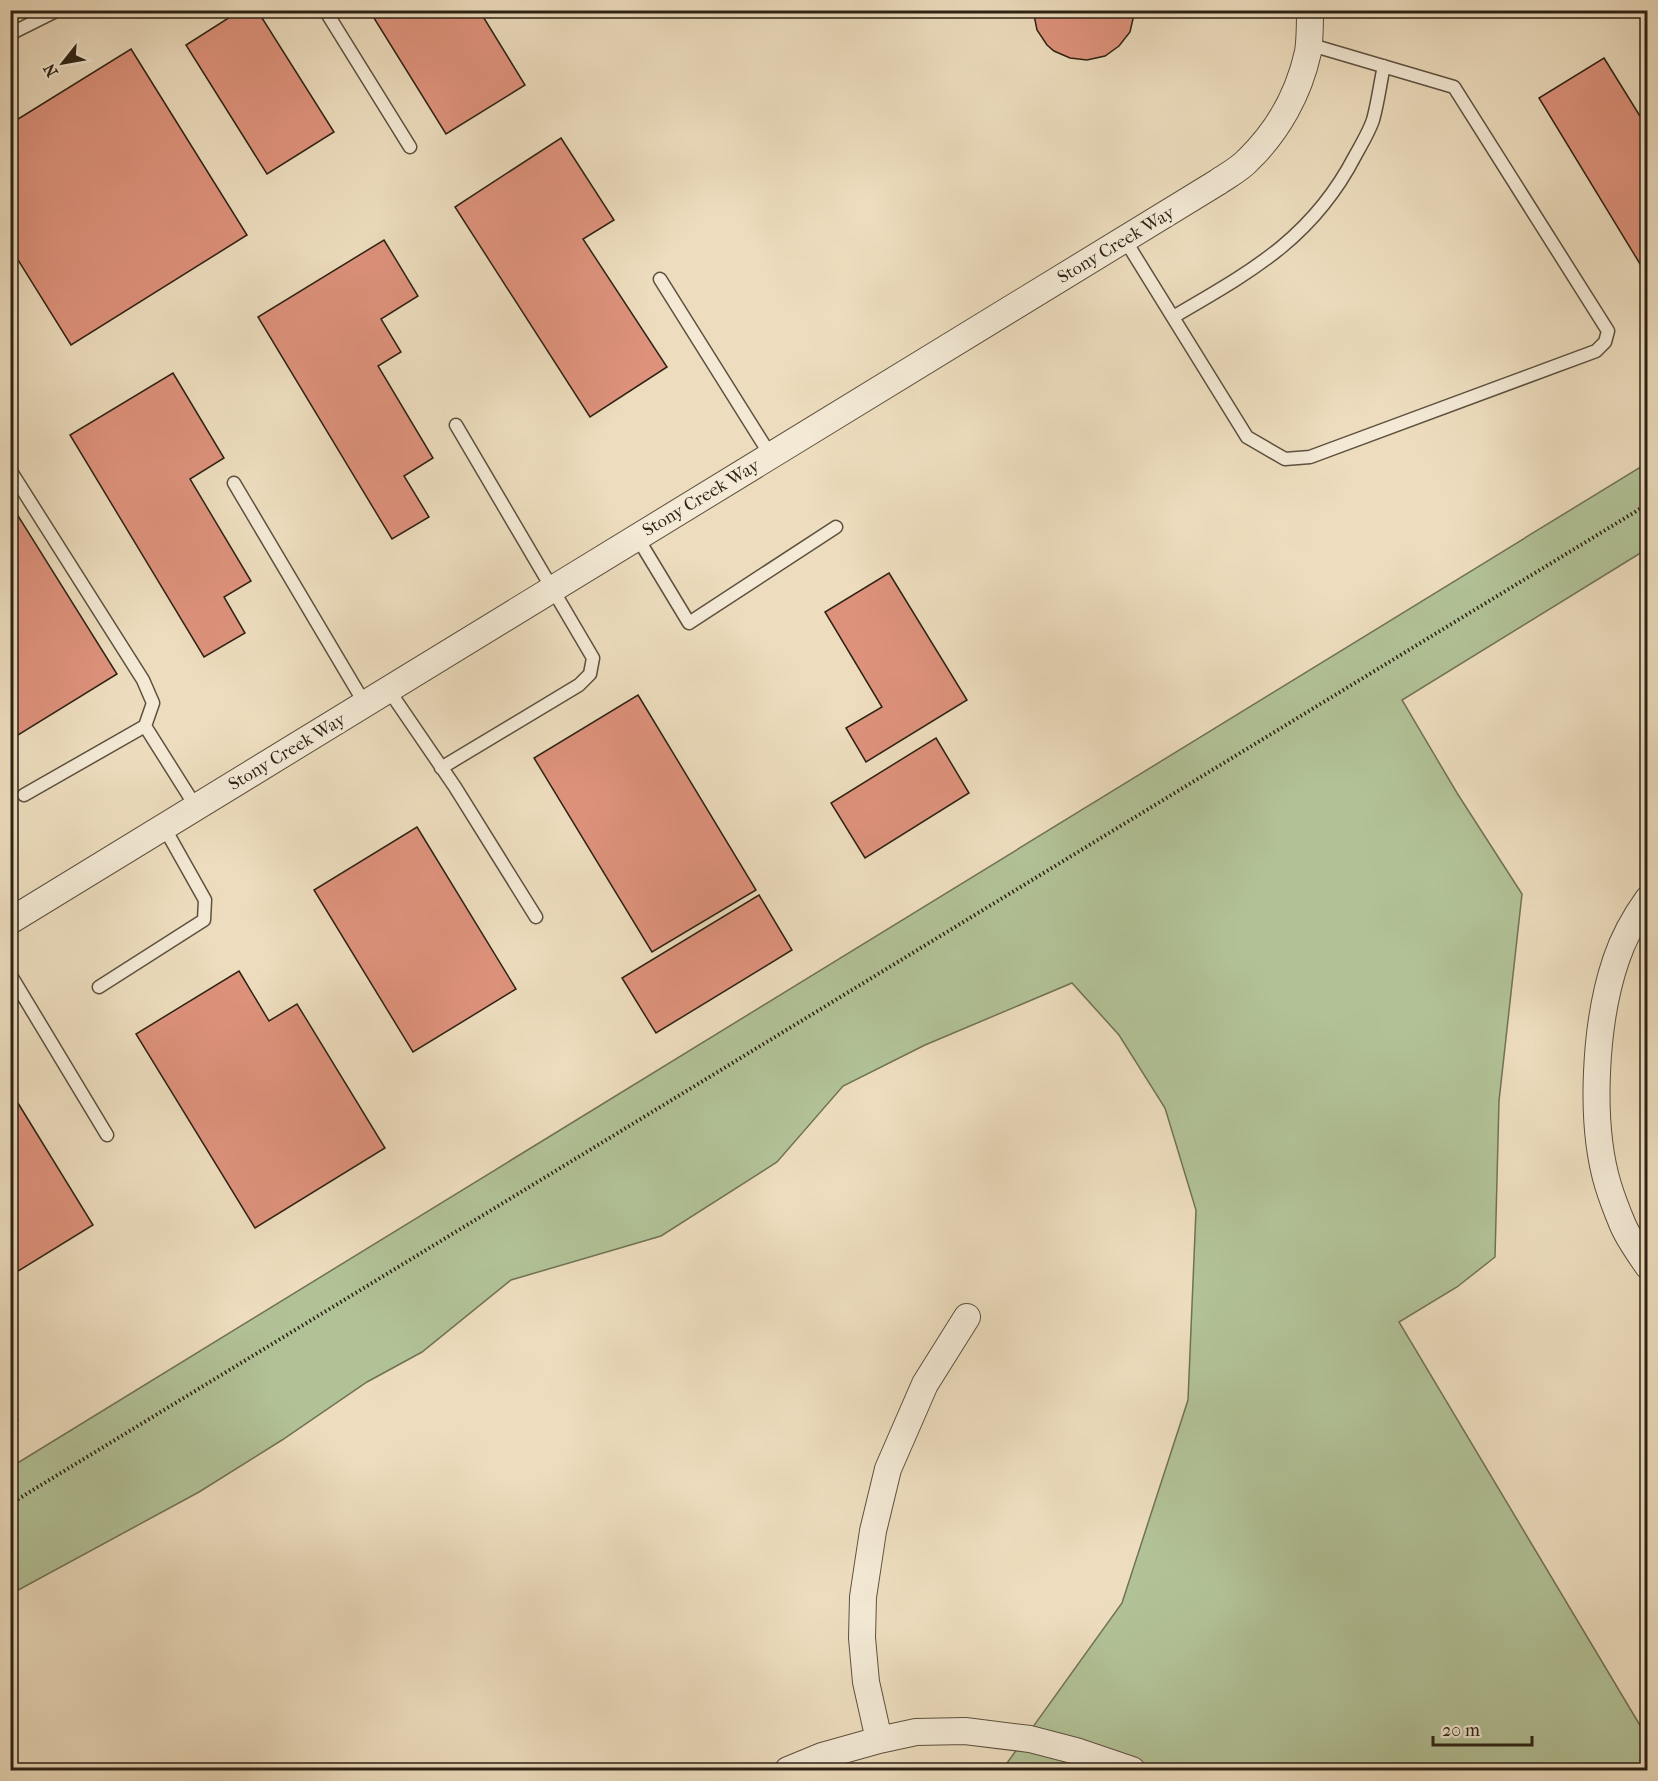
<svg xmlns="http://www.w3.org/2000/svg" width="1658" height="1781" font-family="'IM FELL French Canon',serif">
  <rect width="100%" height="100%" fill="#edddbe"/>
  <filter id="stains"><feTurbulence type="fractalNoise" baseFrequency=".00333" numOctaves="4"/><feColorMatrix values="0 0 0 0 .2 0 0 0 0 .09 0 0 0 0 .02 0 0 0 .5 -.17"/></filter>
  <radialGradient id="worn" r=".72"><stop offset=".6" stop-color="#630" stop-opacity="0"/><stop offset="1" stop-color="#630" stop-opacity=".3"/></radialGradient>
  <path fill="#b2c297" stroke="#707256" stroke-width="1.5" d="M1647,463V549L1402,700L1457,793L1522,894L1499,1101L1495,1257L1457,1287L1399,1322L1647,1737V1770H1002L1122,1603L1188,1400L1196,1210L1165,1108L1119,1035L1072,983L925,1045L843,1086L777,1162L661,1236L511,1280L422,1352L367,1382L282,1440L199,1492L11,1594V1467Z"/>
  <path fill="#de927c" stroke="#2d2214" stroke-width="1.5" d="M241,10H257L334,132L267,174L186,45Z
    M369,10H479L525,85L446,134Z
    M1033,10H1135L1130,32L1119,46L1105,56L1087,60L1070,58L1054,51L1047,45L1037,30Z
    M131,49L247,235L71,345L10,247V124Z
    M1604,58L1648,129V277L1539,98Z
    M561,138L614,220L583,239L667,367L590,417L455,207Z
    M384,240L418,296L381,319L401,352L378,366L433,458L404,476L429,517L392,539L258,317Z
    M173,373L224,458L190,479L251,581L224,597L245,633L204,657L70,435Z
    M10,503L117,674L10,740Z
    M889,573L967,700L866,762L846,728L882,707L825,612Z
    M638,695L756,890L652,952L534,758Z
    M936,738L969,793L865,858L831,803Z
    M417,827L516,989L413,1052L314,890Z
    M759,895L792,950L656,1033L622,978Z
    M239,971L269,1021L297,1004L385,1148L255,1228L136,1034Z
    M13,1095L93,1225L10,1276V1097Z
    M10,1407L18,1420L10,1425Z"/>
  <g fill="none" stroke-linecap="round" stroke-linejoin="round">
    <g stroke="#5d513e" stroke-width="15">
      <path id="service" d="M325,10L410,147
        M10,34L58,10
        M1125,240L1247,437L1285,459L1310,457L1596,351L1605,342L1608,331L1454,87L1308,44
        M660,279L771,456
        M1173,317C1250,272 1312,239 1355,156C1361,145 1369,132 1373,120C1378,102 1380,84 1384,66
        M10,470L143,680L153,703L145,726
        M234,483L365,704
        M637,537L689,623L836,527
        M388,689L455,787L536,917
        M441,768L579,685L590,674L593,658L456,425
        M24,795L145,726L196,807
        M10,974L107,1135
        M99,987L204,920L205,900L164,827"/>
    </g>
    <g stroke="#5d513e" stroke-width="28">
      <path id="minor" d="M1648,899C1635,917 1623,939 1616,960C1595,1022 1589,1122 1608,1185C1612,1198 1617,1211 1622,1223C1628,1238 1639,1253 1648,1266
        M10,921L1218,182C1228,175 1240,169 1248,160C1278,131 1299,93 1308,52C1310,39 1310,24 1310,10
        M879,1740L866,1682L862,1638L863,1597L873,1531L888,1469L925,1384L967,1317
        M788,1770L822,1756L879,1740L916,1732L965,1731L1030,1739L1076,1751L1132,1770"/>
    </g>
    <path stroke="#2d2214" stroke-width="4" stroke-dasharray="1.5 3" stroke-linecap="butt" d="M10,1504L1648,504"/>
    <use href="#service" stroke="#f3e9d5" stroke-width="12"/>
    <use href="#minor" stroke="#f3e9d5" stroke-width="26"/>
  </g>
  <g text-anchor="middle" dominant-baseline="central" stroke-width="6" stroke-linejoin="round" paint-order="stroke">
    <g font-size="18" fill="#2d2214" stroke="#f3e9d5">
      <text transform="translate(1116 245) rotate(-31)">Stony Creek Way</text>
      <text transform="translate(701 498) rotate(-31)">Stony Creek Way</text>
      <text transform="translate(287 752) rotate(-31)">Stony Creek Way</text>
    </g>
  </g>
  <rect width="1658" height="1781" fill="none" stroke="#edddbe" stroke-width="36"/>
  <rect x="12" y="12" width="1634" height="1757" fill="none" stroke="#2d2214" stroke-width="3"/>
  <rect x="18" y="18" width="1622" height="1745" fill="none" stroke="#2d2214" stroke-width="1.5"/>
  <g transform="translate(63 63) rotate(239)" stroke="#f3e9d5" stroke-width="4.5" paint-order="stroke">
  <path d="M0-4.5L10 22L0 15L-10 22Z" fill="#2d2214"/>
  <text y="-9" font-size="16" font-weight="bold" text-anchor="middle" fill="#2d2214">N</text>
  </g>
  <path d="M1433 1736v9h99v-9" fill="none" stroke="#2d2214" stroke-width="3"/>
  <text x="1442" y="1736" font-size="18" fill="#2d2214" stroke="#f3e9d5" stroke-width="4.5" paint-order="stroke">20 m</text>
  <rect width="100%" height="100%" filter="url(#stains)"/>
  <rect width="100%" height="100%" fill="url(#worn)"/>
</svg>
